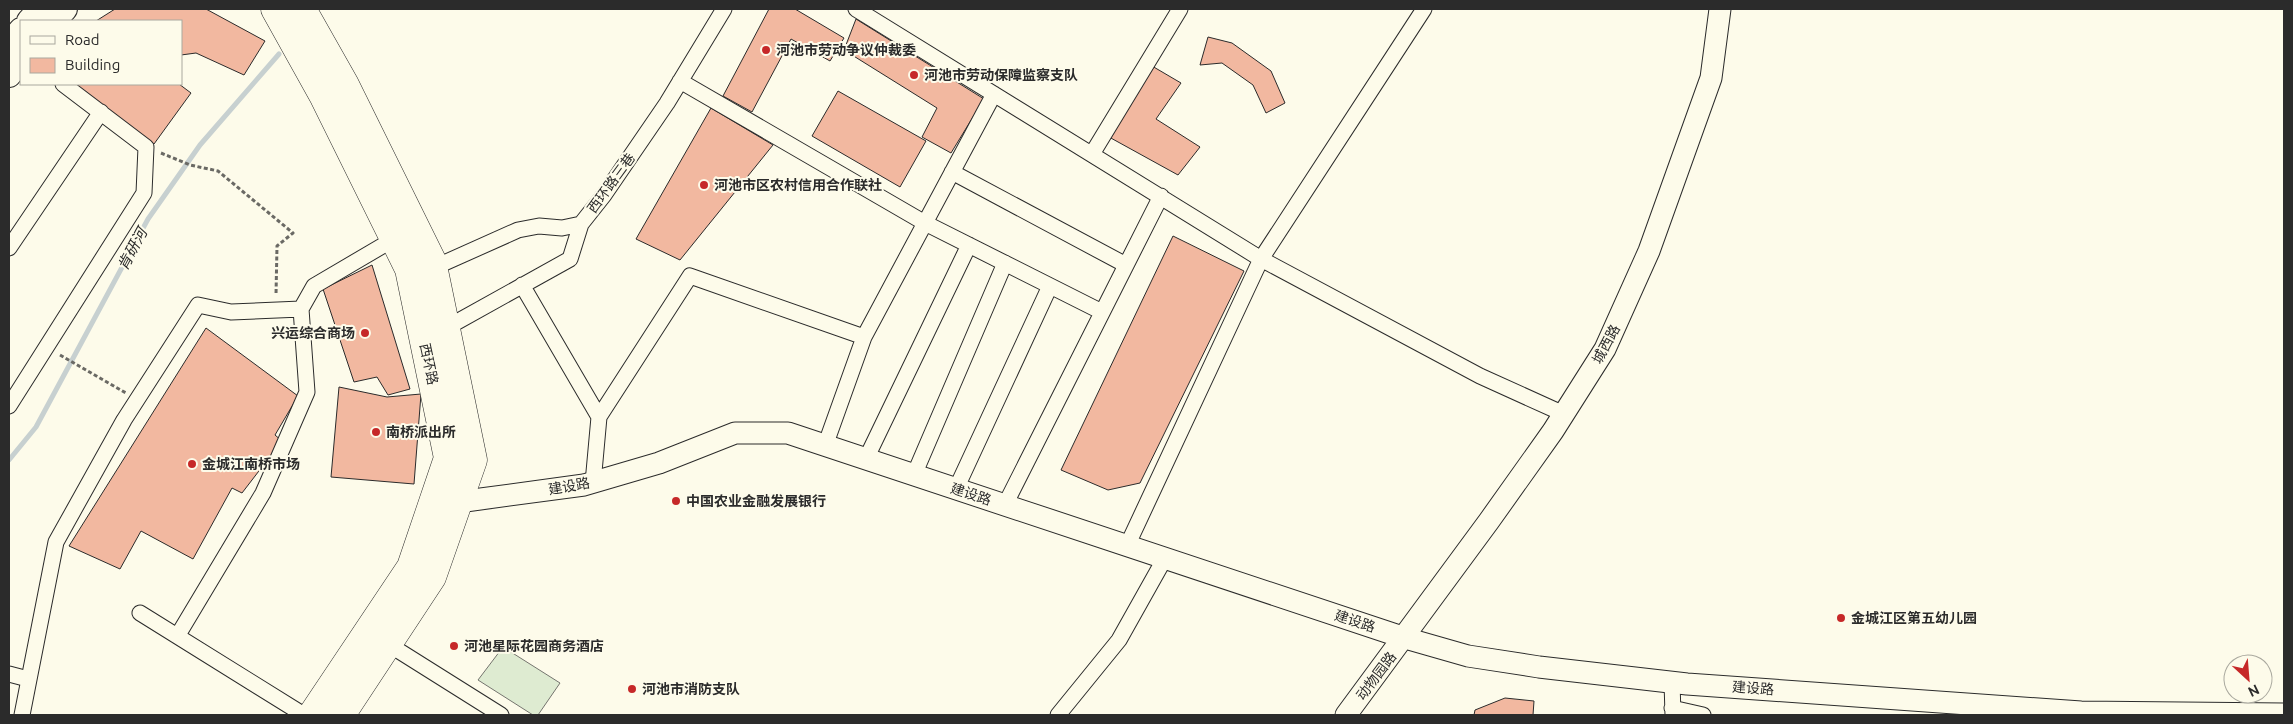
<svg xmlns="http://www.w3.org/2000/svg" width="2293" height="724" font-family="Ubuntu,'Noto Sans SC',sans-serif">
  <rect width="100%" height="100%" fill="#fdfbea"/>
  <path fill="#deebd1" stroke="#74746e" d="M503,647L560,683L538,715H533L478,680Z"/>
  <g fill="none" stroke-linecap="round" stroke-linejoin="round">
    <path stroke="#c7d0d0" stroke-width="5" d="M9,460L36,427L148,219L200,145L279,54"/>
  </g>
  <path fill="#f2b8a0" stroke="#2b2b2b" d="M115,9H206L265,41L244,75L196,53L181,55V21H96Z
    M769,9H795L844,38L830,61L791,39L752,112L723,96Z
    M856,19L984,99L951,153L922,137L937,108L844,50Z
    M1208,37L1232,43L1271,71L1285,103L1266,113L1253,85L1222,63L1200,65Z
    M1152,66L1181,83L1156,119L1200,147L1178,175L1109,137Z
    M70,84H179L191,93L154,144Z
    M838,91L926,141L900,187L812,136Z
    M711,108L773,145L680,260L636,239Z
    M1173,236L1244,271L1140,483L1108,490L1061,470Z
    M372,265L410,389L388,395L377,377L354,382L323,289Z
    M206,328L298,396L275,435L282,441L242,493L232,488L193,559L141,531L120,569L69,546Z
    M339,387L387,397L421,394L414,484L331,477Z
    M1505,698L1534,701L1533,715H1474L1475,710Z"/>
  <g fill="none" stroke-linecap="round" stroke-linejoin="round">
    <g stroke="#2b2b2b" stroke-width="17">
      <path id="street" d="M856,9L1261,259L1127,546
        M1424,9L1261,259L1480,376L1564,414
        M680,81L925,223L1102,312
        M1092,154L1180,9
        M952,172L1126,265
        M9,248L101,112
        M433,268L518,230L539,226L562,228L581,224L604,195L667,103L724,9
        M522,285L599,417
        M446,328L570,259L581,224
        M9,406L144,193L146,147L63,84
        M825,446L864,337L994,94
        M866,459L969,245
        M914,475L1005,263
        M593,483L599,417L690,276L864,337
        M956,489L1050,286
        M1005,505L1161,196
        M140,613L304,715
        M178,635L263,493L307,392L301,309
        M388,644L501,715
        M9,674L28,679
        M1672,682L1673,715
        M1672,708L1703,715
        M22,715L56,542L124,420L198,305L231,312L301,309L314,286L394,239
        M1058,715L1119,640L1165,558"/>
    </g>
    <g stroke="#2b2b2b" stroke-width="23">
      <path id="secondary" d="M458,502L584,485L659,463L735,433H788L1405,638L1468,656L1539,667L1687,684L2081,712L2284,714
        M1346,715L1489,521L1553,431L1605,349L1649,251L1711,78L1720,9"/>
    </g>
    <g stroke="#2b2b2b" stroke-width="26">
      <path id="primary" d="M29,21L40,9
        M54,21L65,9
        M9,44L21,30
        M9,75L21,58"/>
    </g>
    <g stroke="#2b2b2b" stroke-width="29">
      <path id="highway" d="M275,9L324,97L409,269L448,458L411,567L312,715
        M302,9L345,85L432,261L473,460L432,577L341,715"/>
    </g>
    <path stroke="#6a6964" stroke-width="3" stroke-dasharray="4 2.5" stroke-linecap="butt" d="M161,153L190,165L218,171L293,233L277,246L276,295
      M60,355L126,393"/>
    <use href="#street" stroke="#fdfbea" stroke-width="15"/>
    <use href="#secondary" stroke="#fdfbea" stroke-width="21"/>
    <use href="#primary" stroke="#fdfbea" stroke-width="24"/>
    <use href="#highway" stroke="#fdfbea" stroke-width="28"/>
  </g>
  <g fill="#c62828" stroke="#fdfbea" stroke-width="2">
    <circle cx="766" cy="50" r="5"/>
    <circle cx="914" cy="75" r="5"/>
    <circle cx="704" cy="185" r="5"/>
    <circle cx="365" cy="333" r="5"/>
    <circle cx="376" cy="432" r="5"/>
    <circle cx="192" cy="464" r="5"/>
    <circle cx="676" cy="501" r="5"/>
    <circle cx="1841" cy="618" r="5"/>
    <circle cx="454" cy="646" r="5"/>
    <circle cx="632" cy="689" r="5"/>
  </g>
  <g text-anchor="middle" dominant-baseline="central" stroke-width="4" stroke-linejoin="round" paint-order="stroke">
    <g font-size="14" font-weight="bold" fill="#2b2b2b" stroke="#fdfbea" text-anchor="start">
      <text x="776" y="50">河池市劳动争议仲裁委</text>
      <text x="924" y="75">河池市劳动保障监察支队</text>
      <text x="714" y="185">河池市区农村信用合作联社</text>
      <text x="355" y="333" text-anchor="end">兴运综合商场</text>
      <text x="386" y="432">南桥派出所</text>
      <text x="202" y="464">金城江南桥市场</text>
      <text x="686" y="501">中国农业金融发展银行</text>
      <text x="1851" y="618">金城江区第五幼儿园</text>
      <text x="464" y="646">河池星际花园商务酒店</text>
      <text x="642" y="689">河池市消防支队</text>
    </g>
    <g font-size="14" fill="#2b2b2b" stroke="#fdfbea">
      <text transform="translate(611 183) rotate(-54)">西环路三巷</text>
      <text transform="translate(1606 344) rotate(-62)">城西路</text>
      <text transform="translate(429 364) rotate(78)">西环路</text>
      <text transform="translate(569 486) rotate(-10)">建设路</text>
      <text transform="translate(971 494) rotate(18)">建设路</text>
      <text transform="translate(1355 621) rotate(18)">建设路</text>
      <text transform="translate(1376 676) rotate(-53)">动物园路</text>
      <text transform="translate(1753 688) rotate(4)">建设路</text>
    </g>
    <g font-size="15" font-style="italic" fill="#2b2b2b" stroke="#fdfbea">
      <text transform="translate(132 249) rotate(-62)">肯研河</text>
    </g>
  </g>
  <rect width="2293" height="724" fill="none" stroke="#2b2b2b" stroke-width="20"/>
  <rect x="20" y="20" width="162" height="65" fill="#fdfbea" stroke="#a9a89e"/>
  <rect x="30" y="36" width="25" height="8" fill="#fdfbea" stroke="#a9a89e"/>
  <text x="65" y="45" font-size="15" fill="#2b2b2b">Road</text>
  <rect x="30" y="58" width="25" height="15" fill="#f2b8a0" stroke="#a9a89e"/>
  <text x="65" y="70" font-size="15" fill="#2b2b2b">Building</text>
  <g transform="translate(2248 679) rotate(154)"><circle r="24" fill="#fdfbea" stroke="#a9a89e"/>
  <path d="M0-4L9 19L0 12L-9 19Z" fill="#c62828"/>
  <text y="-8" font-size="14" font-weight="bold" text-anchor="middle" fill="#2b2b2b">N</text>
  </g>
</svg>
